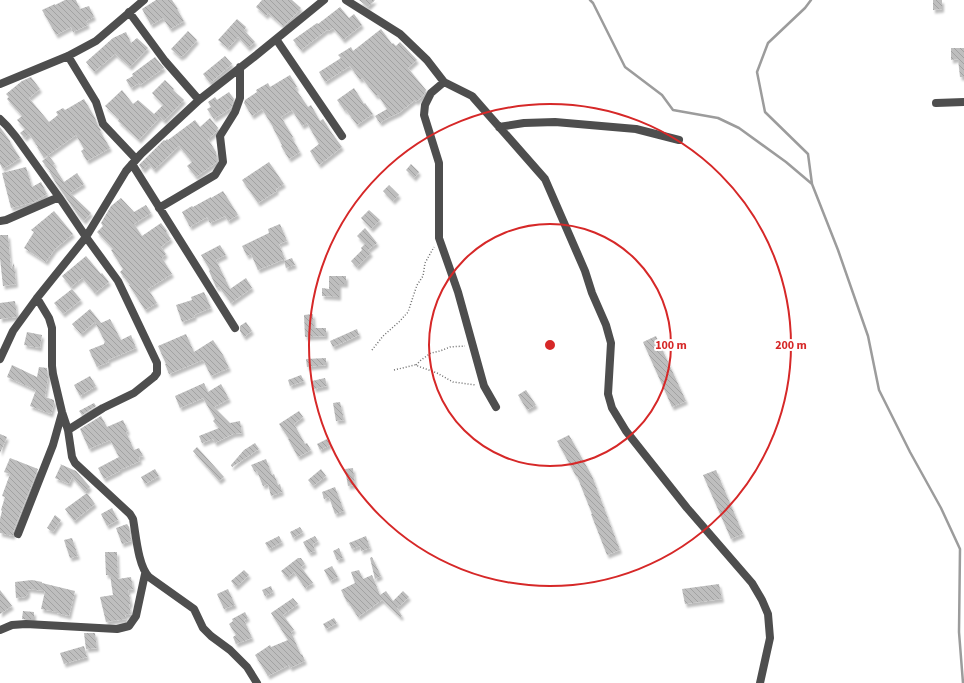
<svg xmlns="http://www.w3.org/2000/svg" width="964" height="683" font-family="'Source Sans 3',sans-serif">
  <defs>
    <pattern id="building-back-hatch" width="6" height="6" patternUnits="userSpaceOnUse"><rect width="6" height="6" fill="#bebebe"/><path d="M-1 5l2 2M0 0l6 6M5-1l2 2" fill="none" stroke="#a2a2a2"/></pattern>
    <filter id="shadow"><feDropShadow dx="2" dy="3.5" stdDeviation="1" flood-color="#0004"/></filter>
  </defs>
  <rect width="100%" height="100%" fill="#fff"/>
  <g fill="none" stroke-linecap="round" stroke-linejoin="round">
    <path stroke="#9c9c9c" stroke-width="2.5" d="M590,0L593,3L625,67L662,95L673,110L718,118L739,128L786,162L812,184L838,250L868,336L879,390L910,452L941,508L960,549L959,632L963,683
      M811,0L805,8L768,43L757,72L765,112L808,154L812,184"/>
  </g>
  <path fill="url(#building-back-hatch)" filter="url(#shadow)" d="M65,0H76L80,9L89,6L94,17L86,21L88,25L73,32L71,27L56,35L42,10L55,4V5Z
    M156,0H172L178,9H177L184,21L170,29L163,18L151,25L142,9Z
    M262,0H292L301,8L289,21L283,26L268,13L266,16L256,7Z
    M359,0H375L368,7Z
    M933,0H942V9L933,10Z
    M340,7L349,18L354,14L362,25L343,40L333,28L328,31L327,30L301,50L293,40L317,23L318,24Z
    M237,19L246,27L244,30L255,42L248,48L238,37L228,48L218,40Z
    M381,29L392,44L393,43L396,46L400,42L417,60L408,68L426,90L423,96L416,102L415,100L399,113L388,118L380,123L375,116L387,109L378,95L376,96L362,78L360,80L350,66L325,82L319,72L341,58L338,55L351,47L353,51Z
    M188,31L197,40L184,55L180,57L171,49Z
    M126,32L131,43L137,38L148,48L130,67L115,54L94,72L86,62L113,38Z
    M951,48H964V77H960L958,59L951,60Z
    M225,56L232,64L210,83L203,74Z
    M155,57L164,68L140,85L139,83L131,88L126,80L133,76L132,74Z
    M290,75L297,87L295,88L308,107L311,105L320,121L323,119L331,132L342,147L319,165L310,151L319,144L307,123L302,126L292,110L281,117L293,137L292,138L300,152L289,159L281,146L282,145L273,128V127L262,109L252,116L244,103L245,100L257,92L256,90L268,83L270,87Z
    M31,77L40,89L29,98L49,122L58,115L56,112L63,108L65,110L84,99L95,118L98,126L101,130L100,131L110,148L87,161L81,151L84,149L76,135L44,158L37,147H38L29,134L25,138L20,133L25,129L17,120L22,116L7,99L9,97L6,94L22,81Z
    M165,80L174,89L173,90L184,100L164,121L160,117L139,140L118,121L119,119L105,106L122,90L133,104L138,100L154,114L163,105L152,93Z
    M354,88L364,104L365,103L373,114L357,125L346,110L345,111L337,100Z
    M229,92L234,99L231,108L214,119L207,109L211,107L208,102L215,97L217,100Z
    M210,118L218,128L215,133L208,139L216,152L217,161V162L196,177L187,166L192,162L179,146L154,170L149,164L143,170L139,165L164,140L165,141L167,139L168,140L195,120L200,127Z
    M0,127L10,141V142L20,158L3,169L0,164Z
    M49,156L55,164L53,165L64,182L77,173L84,184L70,193L91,213L84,221L78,215L56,183L49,171H50L42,161Z
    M269,162L284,184L276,189L277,191L258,203L242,180Z
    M411,164L419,172L414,178L406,170Z
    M26,167L32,187L41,182L47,194L34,202L11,208L2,173Z
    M389,185L399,195L393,201L383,191Z
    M223,191L238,215L228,221L225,216L210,223L207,217L190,227L182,212L192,206L193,207L211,197V198Z
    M121,198L134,212L146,205L151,213L134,224L142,236L161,223L167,231L166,232L171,239L161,247L166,254L162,258L172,274L148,289L157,303L145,310L129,285H130L120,272L123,269L111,250L113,249L97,232L103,226L101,223L111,206Z
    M369,210L380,220L371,229L361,218Z
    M54,211L73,234L55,249L46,262L24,248L34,232L31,230Z
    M280,224L287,241L279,244L285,259L258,270L251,254L247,256L242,246L269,233L268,229Z
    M365,228L377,243L368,250L371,253L357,267L351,261L362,250L361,248L365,244L357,236Z
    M0,235H8L11,269L14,263L16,284L3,286L0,258Z
    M220,245L226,255L216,260L230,289L246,278L252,288L231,303L219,287L217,288L216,287L209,271L210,270L201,255Z
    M86,256L101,274L102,273L109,282L95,293L82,278L71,287L62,276Z
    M292,258L295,265L286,268L284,261Z
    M329,276H346V284H339V297L322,296V288L329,289Z
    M72,289L81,300L63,314L54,303Z
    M204,292L211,308L194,315L195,317L182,322L176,305L192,300L191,297Z
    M15,301L17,316L16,317L0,319V303Z
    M90,309L101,323L110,319L121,340L131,335L136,348L108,360L109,362L97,367L89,350L104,344V343L105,342L95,322L81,334L72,324Z
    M313,314L314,328H326V336L305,337L304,315Z
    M246,322L252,331L244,337L240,331V326Z
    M357,329L359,335L333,347L330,341Z
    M27,332L42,335L40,348L24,345Z
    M186,334L194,352L213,340L223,355L229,368L211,376L203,360L169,374L165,364H166L158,346Z
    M656,336L686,401L672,407L643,342Z
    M326,358V365L307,367L306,359Z
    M12,365L37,377L39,367L47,368L48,378L45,397L54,400V404L51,414L30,406L36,390L7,377Z
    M301,375L304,381L290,386L288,380Z
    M90,376L96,386L80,396L74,385Z
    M325,378L327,386L314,389L312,381Z
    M204,383L208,392L221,384L229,399L214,407L230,423L240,421L242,433L233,434L215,443L213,439L202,443L199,436L219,428L213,421L215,419L203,398L180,408L175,396Z
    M526,390L536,405L527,410L518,395Z
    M340,402L344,420L336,421L333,403Z
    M94,403L96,406L82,415L79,411Z
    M299,411L303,417L294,424L305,444L307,443L311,450L298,457L288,439H289L279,424Z
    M101,416L107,427L123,420L128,431L126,432L134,450L139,448L143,456L139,457L140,461L120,470V471L104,479L98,468L119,457L110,440L89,449L80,429Z
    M0,434L7,437L0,453Z
    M569,435L592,476L620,550L607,555L591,514H592L577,476H576L557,441Z
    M327,439L330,445L320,450L317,444Z
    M255,443L259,449L232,467L231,465L244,450Z
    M197,447L224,477L219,481L193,451Z
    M10,458L38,469L13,532V536L0,533V519L2,511L1,510L5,497L2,496L10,474L4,472Z
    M266,459L272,475L274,474L278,485L280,484L282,492L271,496L268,484L263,486L257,471L255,472L251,465Z
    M60,464L76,471L90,487L85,492L72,477L69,484L55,478L61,465Z
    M353,468L355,485L348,486L345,469Z
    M155,469L159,476L145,484L141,477Z
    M321,469L326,476L313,486L308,480Z
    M716,470L743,534L731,539L703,475Z
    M335,487L344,511L335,514L329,497L324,499L322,492Z
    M87,493L95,504L74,521L65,509Z
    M112,508L118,520L107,526L101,514Z
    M55,515L61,520L53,532L47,528Z
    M127,524L129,527L131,541L122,544L116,528Z
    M300,527L303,532L293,538L290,532Z
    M279,536L282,542L269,549L265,543Z
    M315,536L318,541L313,544L315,551L309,553L303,542Z
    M366,536L370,548L361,551L360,546L352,549L349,543Z
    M72,538L78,556L70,558L64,540Z
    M339,548L343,558L337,560L333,551Z
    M105,552H117L118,579L131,577L133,589L128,590L131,604H129L131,614L125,615L126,619L106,622L100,597L113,595L110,575H106Z
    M372,557L381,576L375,579L370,558Z
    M298,558H301L305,564L301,567L313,583L305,588L294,572L287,578L281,571Z
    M332,566L338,577L330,581L324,570Z
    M244,570L249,575L236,587L231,581Z
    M359,570L363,579L372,575L380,595L386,591L393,601L403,591L409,597L397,608L402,616L400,617L382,600L358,617L348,602H347L341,590L355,583L351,572Z
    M32,580L42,582V583L75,591L69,616L57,613V612L41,609L45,591L28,589V594L25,597L16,598L15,582Z
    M719,584L722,599L685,604L682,589Z
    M271,586L273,592L265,596L262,590Z
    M228,589L235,605L224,609L217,594Z
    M0,590L12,606L0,614Z
    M293,598L298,604L283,615L294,630L291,632L301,655L302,654L305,661L290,668L289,665L268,676L255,655L270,645L271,647L288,640L271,613Z
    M23,611L34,612V619H22Z
    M245,612L248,618L244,620L252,638L236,644L233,637L236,635L229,624L233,621L232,619Z
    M334,618L337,623L326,629L323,624Z
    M84,633H95L97,648L86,649Z
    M84,646L87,657L64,664L60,653Z"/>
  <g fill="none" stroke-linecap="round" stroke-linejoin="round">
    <path stroke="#707070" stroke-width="1.5" stroke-dasharray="1 2" stroke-linecap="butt" d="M372,350L383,336L400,321L408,312L417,285L423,276L425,263L434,247
      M416,365L421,360L431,353L440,351L450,347L465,346
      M394,370L415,365L437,373L453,382L476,385"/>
    <path stroke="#4e4e4e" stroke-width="8" d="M346,0L400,34L427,60L444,82L472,96L545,179L585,271L592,293L606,325L611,343L608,394L612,408L626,431L687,508L752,583L762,600L768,614L770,638L760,683
      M129,12L165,61L199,100
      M276,39L342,136
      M68,56L96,102L103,124L136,159
      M444,82L431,93L425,105L424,115L439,163V238L458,292L484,386L496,407
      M0,84L68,56L96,41L144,0
      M936,103L964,102
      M0,119L7,126L16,137L59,197L86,237L118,281L157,363V373L154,377L134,393L103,408L68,430
      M499,127L524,123L555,122L636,129L679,140
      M132,164L235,328
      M159,208L215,175L223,162L220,136L235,112L240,98V67
      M0,221L6,220L59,197
      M37,298L49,318L52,328V366L53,374L62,412L68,430L72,457L75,463L130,514L133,519C136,535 138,566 149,577L194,609L203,628L211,636L230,650L247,667L257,683
      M0,359L13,331L37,298L86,237L126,171L141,154L199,100L254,57L324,0
      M18,534L53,445L62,413
      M0,630L12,625L26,624L117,629L129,626L136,616L145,574"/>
  </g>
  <g fill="none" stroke="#d62828" stroke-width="2">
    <circle cx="550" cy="345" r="121"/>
    <circle cx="550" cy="345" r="241"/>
  </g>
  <circle cx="550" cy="345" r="6" fill="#d62828" stroke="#fff" stroke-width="2"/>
  <g font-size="12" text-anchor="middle" font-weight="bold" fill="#d62828" stroke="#fff" stroke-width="4" stroke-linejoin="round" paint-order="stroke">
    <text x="671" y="349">100 m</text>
    <text x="791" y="349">200 m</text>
  </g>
</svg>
